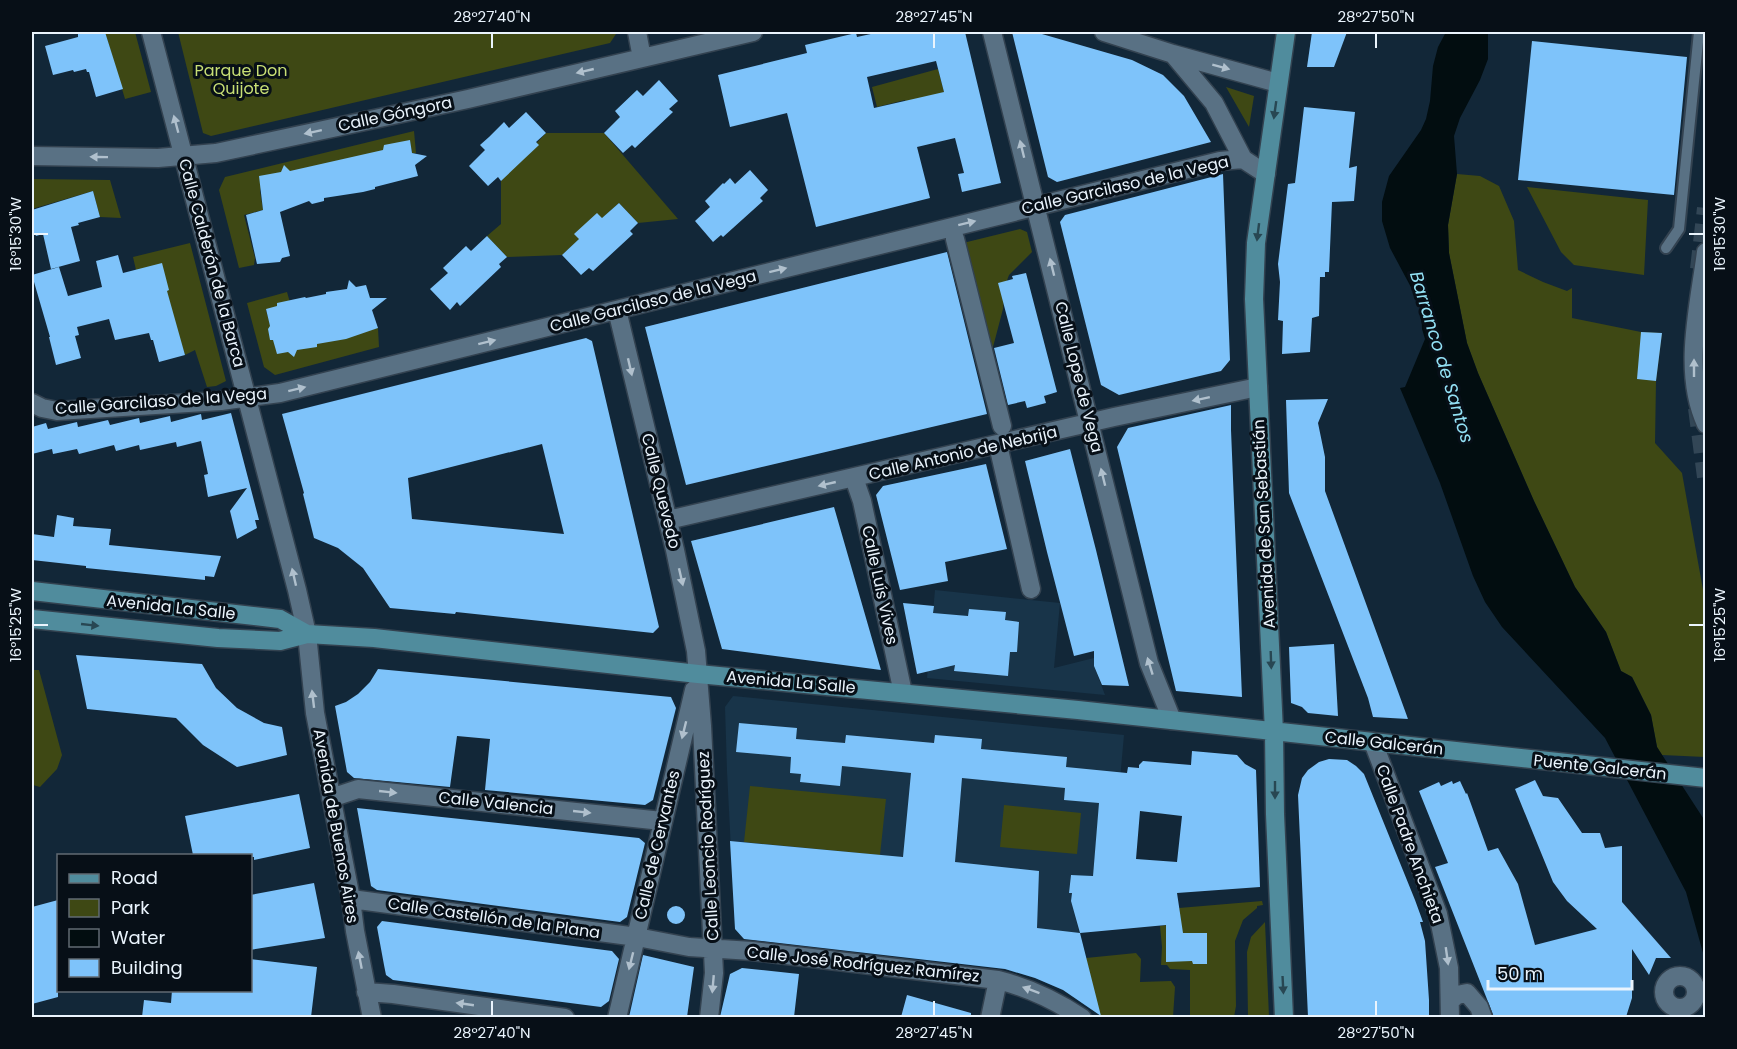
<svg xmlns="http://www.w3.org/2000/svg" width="1737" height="1049" font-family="Poppins,sans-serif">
  <rect width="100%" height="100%" fill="#122738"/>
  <path fill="#183449" d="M935,590L1060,603L1054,668L1094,658V666L1105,695L927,678Z
    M733,696L1124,735L1119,791L1098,821L1093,876L1071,875L1069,893H1072L1071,901L1101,1016L1063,990L1035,978L1005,969L743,938L735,929L727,771L725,707Z"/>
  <path fill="#3e4814" d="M105,32H135L151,92L125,99Z
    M178,32H615L616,34L610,43L211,136L203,133Z
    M938,69L944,92L910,118L905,100L877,107L872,87Z
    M1226,87L1254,96L1249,127Z
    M414,131L416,153H412L410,141L405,146L261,188L260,191L263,210L244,215L255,258L254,265L239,268L219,190L225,177Z
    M546,133H604L678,219L638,223L619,203L562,255L507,257L487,236L501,224V181Z
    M1457,174L1480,176L1499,186L1514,221L1518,270L1543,282L1567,291L1572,288V318L1641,332L1662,333L1656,381L1655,443L1682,473L1705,601V757L1662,755L1657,747L1651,715L1632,677L1621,671L1606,632L1575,587L1534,501L1478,373L1467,343L1449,253L1448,225Z
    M32,179L110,180L121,218L100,217L93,191L32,209Z
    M1527,187L1648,200L1644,275L1574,265L1561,252Z
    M1020,229L1027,232L1032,252L1009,275L1005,286L1003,309L993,347V365L963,243Z
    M190,243L226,381L216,386L207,387L195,350L185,355L176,327L136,270L133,257Z
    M287,292L291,306L266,310L277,350L378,328L379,347L275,375L264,367L247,303Z
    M32,670H39L62,755L57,769L40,787L33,785L32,781Z
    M750,786L886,799L880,855L744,842Z
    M1004,805L1081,813L1077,854L1000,847Z
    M1262,901L1263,905L1257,906V908L1243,920L1235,941L1236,1006L1234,1017H1190V970L1170,969L1167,965H1161L1162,947L1160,926L1181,923L1179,908Z
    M1265,922L1269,1017H1248L1247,952L1251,937Z
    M1136,953L1141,959L1140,982L1171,981L1175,987L1173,1017L1100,1016L1086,958Z"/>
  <path fill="#020d10" d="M1446,32H1488V59L1480,80L1460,118L1454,136L1457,174L1448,225L1449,253L1467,343L1478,373L1534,501L1575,587L1606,632L1621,671L1632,677L1651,715L1657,747L1705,821V960L1686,892L1605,738L1502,627L1485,602L1473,576L1440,483L1400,388L1405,387L1425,339L1422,329L1421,306L1390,248L1382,221V202L1389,176L1421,130L1426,119L1430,101L1433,66L1438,47Z"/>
  <path fill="#7ec3fa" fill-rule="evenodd" d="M78,32H105L123,89L96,97L89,72H87L86,69L74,72L73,70L53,75L45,46L78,37Z
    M880,32H965L1001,183L962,192L958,174L964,173L955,138L917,147L930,198L816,227L787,113L730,127L718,75L807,53L805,45L856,33L857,37ZM936,61L944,92L874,108L867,77Z
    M1012,32H1035L1132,60L1163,75L1184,96L1211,142L1057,182L1048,177Z
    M1312,32H1347L1334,67H1307Z
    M1532,41L1687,57L1674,195L1518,180Z
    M659,80L678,101L669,109L673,112L635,148L632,145L623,153L604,133L620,117L615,111L637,90L643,96Z
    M1304,107L1355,112L1349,168L1357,166L1354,201L1332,202L1329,272H1325V277H1320L1319,316L1312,318L1310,352L1282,354L1283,321L1278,320L1280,282L1278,264L1288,184L1295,183Z
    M526,112L546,133L536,142L539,145L522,161L501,181L498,177L488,186L469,166L485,150L480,145L489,137L504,122L509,128Z
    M410,140L412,153L427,156L415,165L418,176L375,187V189L363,192L324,198V201L312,204L309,201L280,212L290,256L282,258L280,262L257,264L246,215L263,210L259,176L281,172L284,165L290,171L383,150L384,145Z
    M750,170L768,190L760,198L763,201L723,237L721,235L713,242L695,221L710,207L705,201L723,183L724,184L730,178L735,184Z
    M1223,174L1230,360L1221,371L1119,395L1101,385L1060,222L1065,215Z
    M93,191L100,217L78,223L79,225L71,227L80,261L51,269L43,234L36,236L35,234L32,235V210Z
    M619,203L638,223L630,231L633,234L593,271L589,268L581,275L562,255L579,239L574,234L597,213L602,218Z
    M487,236L507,257L499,264L501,267L460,306L457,302L450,310L430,289L448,273L443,268L466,246L471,251Z
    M947,252L987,414L686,485L645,327Z
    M118,255L123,273L162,263L169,290L167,291L185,355L159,362L153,340H151L149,333L115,340L109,319L77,327L79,335L75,336L81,358L56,365L49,337H50L32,275L59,267L68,296L102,287L96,261Z
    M1026,273L1057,392L1044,396L1046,403L1027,408L1025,401L1008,405L994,348L1014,343L998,283L1013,279L1012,276Z
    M349,280L356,287L366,285L370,298H387L372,310L378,328L346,339L317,344V347L297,350L294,357L288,352L277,354L273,340H270L268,329L270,326L266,309L277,306V303L305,297L306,298L326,294V292L347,289Z
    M1641,332L1662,333L1656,381L1637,379Z
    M586,338L592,341L659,627L653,633L456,612L455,614L390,608L363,568L338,548L314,538L303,494L304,493L282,414ZM542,444L564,534L412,519L408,478Z
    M1328,399L1318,423L1325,457V491L1408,719L1373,717L1368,698L1289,493L1286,400Z
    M1231,405V430L1242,697L1176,691L1117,447L1128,428Z
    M231,413L259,520H255L257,528L237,539L230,511L247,488L208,497L204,475L208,474L201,441L177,447L176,442L140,450L139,445L116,451L114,445L79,454L77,449L53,454L52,449L32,454V427L46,423L48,429L77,422L78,427L108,420L110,425L139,418L140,423L170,416L171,422L201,414L202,420Z
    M1070,449L1096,550L1129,686L1102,685L1094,666V651L1074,656L1047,552L1025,461Z
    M986,464L1007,549L945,562L948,581L900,590L876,495L883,486Z
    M834,507L881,670L722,649L691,541Z
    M57,515L74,518L73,526L111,529L109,545L221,556L214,577L205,576V580L86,568V566L32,560V534L54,537Z
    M903,603L934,606L933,613L968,616L969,609L1006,612L1005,620L1019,622L1017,652H1010L1008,676L954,671L955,665L917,674Z
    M1334,644L1338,716L1308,713L1302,707L1291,703L1289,647Z
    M76,655L202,664L216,688L237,708L264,723L282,727L287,755L237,767L203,745L176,718L87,709Z
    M378,669L671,697L676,708L653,800L645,805L485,790L490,739L457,736L450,787L354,778L347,772L335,706L346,702L358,694L370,682Z
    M739,723L797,728L796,739L845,743L846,735L934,743L935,735L982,739L981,749L1067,757L1066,767L1127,773L1128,767L1139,768V765L1143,761L1191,765L1192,751L1237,755L1245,764L1256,770L1260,887L1177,893L1183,933H1207V964H1193L1192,961L1166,962V925L1080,933L1101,1016L1063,990L1035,978L1005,969L744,939L735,929L730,841L903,857L911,773L842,766L840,786L800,782L801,774L790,773L791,757L736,752ZM962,778L1065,788L1064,800L1099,803L1093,876L1071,875L1069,893H1072L1071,901L1080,933L1037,928L1039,871L955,862ZM1140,811L1182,816L1177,862L1136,859Z
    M1329,759L1347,760L1356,766L1364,774L1415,900L1423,922H1420L1425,941L1429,1000V1017H1308L1298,795L1302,778L1308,770L1319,762Z
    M1535,780L1543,796L1558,798L1582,833H1600L1605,848L1622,846V902L1671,958H1656L1649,975L1632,949V998L1626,1017H1494L1435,867L1448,863L1419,791L1439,782L1441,786L1452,781L1453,784L1460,781L1466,794L1467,793L1488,851L1498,848L1518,884L1535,945L1597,929L1567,901L1553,882L1515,789Z
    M299,794L310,848L254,860V857H250V855H193L185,816Z
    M357,808L639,838L645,843L627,917L620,922L377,890L371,886Z
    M314,883L325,938L250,950V895Z
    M58,900V997L32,1004V907Z
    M667 915a9 9 0 1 1 18 0a9 9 0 1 1-18 0Z
    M382,921L612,951L619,959L609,1001L601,1007L393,980L386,975L384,965L377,927Z
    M643,955L694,967L687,1017H629Z
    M250,959L317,967L311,1017H142L144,1000L171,1003L172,990H250Z
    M742,968L799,974L794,1017H720L730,974Z
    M907,995L971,1013V1017H901Z"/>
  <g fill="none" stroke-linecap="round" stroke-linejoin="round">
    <path stroke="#324656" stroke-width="18" stroke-dasharray="18 9" stroke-linecap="butt" d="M1699,269L1706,208
      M1697,408L1706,477"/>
    <g stroke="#334250" stroke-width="14">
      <path id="lane" d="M1666,248L1679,229L1699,32"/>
    </g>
    <g stroke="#334250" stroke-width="21">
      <path id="street" d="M151,32L297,590L307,634L315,713L351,899L355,931L372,1018
        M637,32L642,58
        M992,32L1149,663L1172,720
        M1104,32L1173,54L1278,83
        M1173,54L1214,103L1243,159
        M32,156L158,158L216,153L468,99L753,32
        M955,239L1002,426
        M1706,252C1699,307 1682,372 1706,424
        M617,310L675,550L696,651L702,726L714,973L709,1018
        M32,403L42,408L57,411L221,401L280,393L1220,161L1243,159L1266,174
        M998,445L1031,589
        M854,478L862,501L903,693
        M668,520L1114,417L1258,387
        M1373,742L1438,914L1449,968L1450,1018
        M331,798L358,789L662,821
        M351,899L637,937L689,947L752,951L998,980C1030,988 1055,1000 1082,1018
        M1664 992a16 16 0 1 1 32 0a16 16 0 1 1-32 0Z
        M366,992L393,994L565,1018
        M1450,1001L1457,995L1467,993L1479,1007L1483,1018
        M617,1018L694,690
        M990,1018L998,980"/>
    </g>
    <g stroke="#334250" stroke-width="21">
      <path id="secondary" d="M32,591L280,619L307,634
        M32,619L218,638L280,641L307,634L374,638L698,674L1078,710L1706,778
        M1284,1018L1275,814L1274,732L1254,299L1256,243L1286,32"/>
    </g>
    <use href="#lane" stroke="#597184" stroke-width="10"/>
    <use href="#street" stroke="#597184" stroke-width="18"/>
    <use href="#secondary" stroke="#508c9d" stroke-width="18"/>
  </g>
  <defs><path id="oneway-solid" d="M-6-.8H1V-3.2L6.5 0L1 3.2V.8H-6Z" transform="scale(1.5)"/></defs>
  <g fill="#b0c0cd">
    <use href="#oneway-solid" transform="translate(1221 67) rotate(15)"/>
    <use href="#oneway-solid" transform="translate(585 71) rotate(167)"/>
    <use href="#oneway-solid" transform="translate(176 124) rotate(-105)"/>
    <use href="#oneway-solid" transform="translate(313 132) rotate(168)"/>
    <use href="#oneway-solid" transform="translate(1022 149) rotate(-104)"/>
    <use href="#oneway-solid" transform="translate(99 157) rotate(-179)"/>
    <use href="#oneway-solid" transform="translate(967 223) rotate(-14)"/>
    <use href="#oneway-solid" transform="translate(1052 267) rotate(-104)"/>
    <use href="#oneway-solid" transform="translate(778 270) rotate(-14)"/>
    <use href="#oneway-solid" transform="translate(487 342) rotate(-14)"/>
    <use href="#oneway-solid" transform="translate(630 367) rotate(77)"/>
    <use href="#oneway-solid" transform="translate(1694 368) rotate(-90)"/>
    <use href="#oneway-solid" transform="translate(297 389) rotate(-14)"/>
    <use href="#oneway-solid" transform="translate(1201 399) rotate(168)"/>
    <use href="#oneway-solid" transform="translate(1103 477) rotate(-104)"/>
    <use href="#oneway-solid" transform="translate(827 484) rotate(167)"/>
    <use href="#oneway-solid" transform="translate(294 577) rotate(-103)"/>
    <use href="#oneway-solid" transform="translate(681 577) rotate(77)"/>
    <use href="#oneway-solid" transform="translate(1150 666) rotate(-107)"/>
    <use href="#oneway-solid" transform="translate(313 699) rotate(-97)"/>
    <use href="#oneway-solid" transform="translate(684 730) rotate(104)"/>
    <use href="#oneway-solid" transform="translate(388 792) rotate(6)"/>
    <use href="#oneway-solid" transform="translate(582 812) rotate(6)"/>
    <use href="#oneway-solid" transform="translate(1447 956) rotate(82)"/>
    <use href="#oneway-solid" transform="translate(360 960) rotate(-101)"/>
    <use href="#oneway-solid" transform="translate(631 961) rotate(104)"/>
    <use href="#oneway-solid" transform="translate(713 984) rotate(95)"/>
    <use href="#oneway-solid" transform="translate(1031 990) rotate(-160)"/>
    <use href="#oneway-solid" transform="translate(465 1004) rotate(-172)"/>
  </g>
  <g fill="#284753">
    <use href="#oneway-solid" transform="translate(1275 110) rotate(98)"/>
    <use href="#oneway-solid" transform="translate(1258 232) rotate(97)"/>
    <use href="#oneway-solid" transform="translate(90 625) rotate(6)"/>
    <use href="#oneway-solid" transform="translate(1271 660) rotate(88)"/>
    <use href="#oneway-solid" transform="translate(1275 790) rotate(90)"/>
    <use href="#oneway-solid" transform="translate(1283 985) rotate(87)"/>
  </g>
  <path fill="none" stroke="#eaf4fd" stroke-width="2" d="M492,33V48M934,33V48M1376,33V48M33,234H48M1689,234H1704M33,625H48M1689,625H1704M492,1001V1016M934,1001V1016M1376,1001V1016"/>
  <g text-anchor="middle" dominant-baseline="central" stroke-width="6" stroke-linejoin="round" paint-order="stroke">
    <g font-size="16" fill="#c8df75" stroke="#070f17">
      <text x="241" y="70">Parque Don<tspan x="241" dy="18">Quijote</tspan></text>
    </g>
    <g font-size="16" fill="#eaf4fd" stroke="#070f17">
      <text transform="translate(395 114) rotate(-12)">Calle Góngora</text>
      <text transform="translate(1125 185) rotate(-13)">Calle Garcilaso de la Vega</text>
      <text transform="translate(212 263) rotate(75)">Calle Calderón de la Barca</text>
      <text transform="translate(653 301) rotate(-14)">Calle Garcilaso de la Vega</text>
      <text transform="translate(1079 377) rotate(76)">Calle Lope de Vega</text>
      <text transform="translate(161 401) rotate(-4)">Calle Garcilaso de la Vega</text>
      <text transform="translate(963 453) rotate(-13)">Calle Antonio de Nebrija</text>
      <text transform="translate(661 491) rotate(76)">Calle Quevedo</text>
      <text transform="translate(1264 524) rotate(-93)">Avenida de San Sebastián</text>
      <text transform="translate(880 585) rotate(78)">Calle Luís Vives</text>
      <text transform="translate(171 607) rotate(6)">Avenida La Salle</text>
      <text transform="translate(791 682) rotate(5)">Avenida La Salle</text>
      <text transform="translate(1384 743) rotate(6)">Calle Galcerán</text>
      <text transform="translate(1600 767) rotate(6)">Puente Galcerán</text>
      <text transform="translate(496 803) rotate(6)">Calle Valencia</text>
      <text transform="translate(336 826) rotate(80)">Avenida de Buenos Aires</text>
      <text transform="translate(1410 844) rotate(70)">Calle Padre Anchieta</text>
      <text transform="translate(657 845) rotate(-77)">Calle de Cervantes</text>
      <text transform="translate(708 846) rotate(-93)">Calle Leoncio Rodríguez</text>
      <text transform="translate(494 918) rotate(8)">Calle Castellón de la Plana</text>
      <text transform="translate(863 964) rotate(6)">Calle José Rodríguez Ramírez</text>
    </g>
    <g font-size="18" font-style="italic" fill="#93e1f5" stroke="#070f17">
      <text transform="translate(1442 357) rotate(73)">Barranco de Santos</text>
    </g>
  </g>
  <rect width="1737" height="1049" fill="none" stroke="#070f17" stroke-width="66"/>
  <rect x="57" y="854" width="195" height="138" fill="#070f17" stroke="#626b73" stroke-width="1.5"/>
  <rect x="69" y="874" width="30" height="9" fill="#508c9d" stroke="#626b73" stroke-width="1.5"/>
  <text x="111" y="884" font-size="18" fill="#eaf4fd">Road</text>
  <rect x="69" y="899" width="30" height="18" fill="#3e4814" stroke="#626b73" stroke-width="1.5"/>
  <text x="111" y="914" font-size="18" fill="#eaf4fd">Park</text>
  <rect x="69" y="929" width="30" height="18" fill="#020d10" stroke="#626b73" stroke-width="1.5"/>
  <text x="111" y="944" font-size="18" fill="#eaf4fd">Water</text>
  <rect x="69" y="959" width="30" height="18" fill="#7ec3fa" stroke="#626b73" stroke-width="1.5"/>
  <text x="111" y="974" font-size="18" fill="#eaf4fd">Building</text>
  <path d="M1488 980v9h144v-9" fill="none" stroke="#eaf4fd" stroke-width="3"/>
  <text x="1497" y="980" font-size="18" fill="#eaf4fd" stroke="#070f17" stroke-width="4.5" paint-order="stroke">50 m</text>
  <rect x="33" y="33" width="1671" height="983" fill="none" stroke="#eaf4fd" stroke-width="2"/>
  <g font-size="15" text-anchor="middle" fill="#eaf4fd">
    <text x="492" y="22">28°27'40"N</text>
    <text x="934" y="22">28°27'45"N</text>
    <text x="1376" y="22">28°27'50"N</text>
    <text transform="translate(1720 234) rotate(-90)" y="5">16°15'30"W</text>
    <text transform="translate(16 234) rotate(-90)" y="5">16°15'30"W</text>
    <text transform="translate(1720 625) rotate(-90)" y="5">16°15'25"W</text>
    <text transform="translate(16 625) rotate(-90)" y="5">16°15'25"W</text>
    <text x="492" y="1038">28°27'40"N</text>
    <text x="934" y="1038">28°27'45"N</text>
    <text x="1376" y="1038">28°27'50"N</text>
  </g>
</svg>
